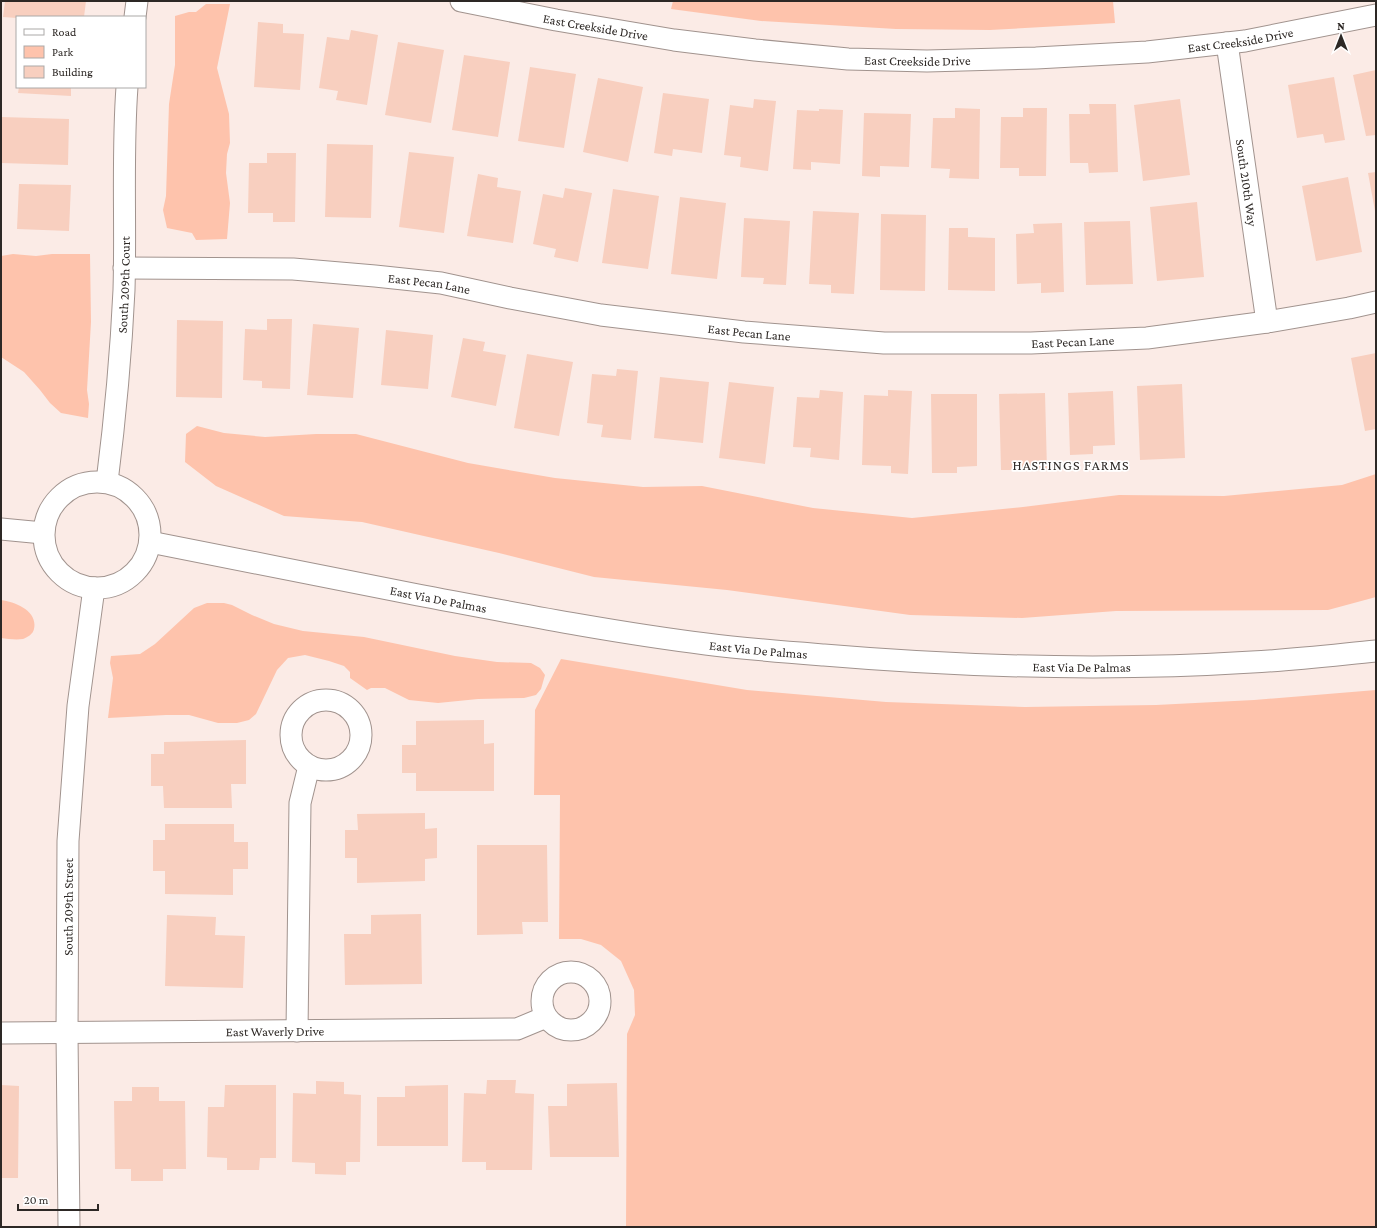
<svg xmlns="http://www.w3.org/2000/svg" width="1377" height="1228" font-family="'Crimson Pro',serif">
  <rect width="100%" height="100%" fill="#fbebe6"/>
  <path fill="#fec3ac" d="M673,1H1113L1115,23L990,30L896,29L761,21L671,9Z
    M206,4H230L217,68L229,114L230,143L227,154L226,173L230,203L227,239L196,240L192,233L167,228L163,210L166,196L169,104L175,65V16L189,12H196Z
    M13,254L36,256L52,254H90L91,322L87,390L89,404L88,418L61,413L50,403L40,390L24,372L1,357V256Z
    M197,426L224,433L265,437L316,434H356L468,463L555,478L643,487L702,486L813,508L912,518L1023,507L1119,495L1224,496L1342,485L1376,474V597L1328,610L1116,611L1022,618L910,615L727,590L594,577L499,553L362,522L284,516L216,486L185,462L186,434Z
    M1,600C16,602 38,611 34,629C33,634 28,637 23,639C16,640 8,639 1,638Z
    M207,603H224L232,605L252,615L274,624L303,631L364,637L455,656L497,662L531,663L540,668L545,675L541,689L536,695L524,698L478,699L438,703L409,700L385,688H371L367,690L350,678V672L344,666L329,661L305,655L288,658L277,670L256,714L249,720L237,723H218L189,715H166L108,718L113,678L110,663L111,656L140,654L155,644L194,608Z
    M561,659L747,690L886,702L1025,707L1156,705L1254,700L1376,690V1227H626L627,1034L635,1015L634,990L621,961L601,945L581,939H559L560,795H534L535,710Z"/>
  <path fill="#f8cfbf" d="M5,1H86L84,17H17V18L3,17Z
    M258,22L283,24V33L304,34L300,90L254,87Z
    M351,30L378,35L367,105L336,100L338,91L319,88L327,37L349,40Z
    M398,42L444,50L431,123L385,115Z
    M464,55L510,62L498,137L452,130Z
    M530,67L576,74L564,148L518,141Z
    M1376,70V135L1366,136L1353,75Z
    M1334,77L1345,140L1325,143L1323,134L1297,138L1288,85Z
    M598,78L643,87L628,162L583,152Z
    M19,87H71V96L18,93Z
    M663,93L709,99L702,153L673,149L672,156L654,153Z
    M754,99L776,101L768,171L740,167L741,157L724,155L730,105L753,108Z
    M1180,99L1190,175L1143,181L1134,105Z
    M1089,104H1116L1118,172L1089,173L1088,163H1070L1069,114H1090Z
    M955,108L980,109L979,179L949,178L950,169L931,168L933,118H955Z
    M1023,108H1047L1046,176H1019V168H1000L1001,117H1023Z
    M819,109L843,110L840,164L811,162V170L793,169L797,110L819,111Z
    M864,113L911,114L909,167L880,166V177L862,176Z
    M1,117L69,119L68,165L1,163Z
    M327,144L373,145L371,218L325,217Z
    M409,152L454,157L444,233L399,227Z
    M267,153H296L295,222H273V213H248L249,163H267Z
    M1376,172V211H1375L1368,173Z
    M478,174L498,178L497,187L521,191L513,243L467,236Z
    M1348,177L1362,252L1316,261L1302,186Z
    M19,184L71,185L69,231L17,229Z
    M565,188L592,193L578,262L554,257L556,249L533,244L543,194L563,198Z
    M613,189L659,196L648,269L602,263Z
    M680,197L726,203L717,279L671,274Z
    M1197,202L1204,277L1157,281L1150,207Z
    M813,211L859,213L854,294L831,293V285L809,284Z
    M881,214L926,215L925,291L880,290Z
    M744,218L790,221L786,285L763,284L764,278L741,277Z
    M1130,221L1133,284L1086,285L1084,222Z
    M1062,223L1064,292L1041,293V283L1017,284L1016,234L1034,233L1033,224Z
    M949,228H968V237L995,238V291L948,290Z
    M267,319H292L290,389L262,388V381L243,380L245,329L267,330Z
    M177,320L223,321L222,398L176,397Z
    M313,324L359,328L353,398L307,395Z
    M386,330L433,335L428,389L381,385Z
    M463,338L485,342L483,351L506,355L496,406L451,397Z
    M1376,353V429L1365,431L1351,358Z
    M527,354L573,362L559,436L514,428Z
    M617,369L638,371L631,440L601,437L603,425L587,423L592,374L616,376Z
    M660,377L709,382L703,443L654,438Z
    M729,382L774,387L765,464L719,458Z
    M1182,384L1185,458L1140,460L1137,386Z
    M820,390L843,392L839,460L810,457L811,448L793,447L797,397L819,398Z
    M888,390L912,391L908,474L891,473V466L862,465L864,395L888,396Z
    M1113,391L1115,445L1093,446V454L1070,455L1068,393Z
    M1045,393L1047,470H1001L999,394Z
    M931,394H977V466L957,467V473H932Z
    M484,720V744L494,743V791H416V773H402V745H416V721Z
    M246,740V784H231L232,808H164L163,786H151V754H164V742Z
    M425,813V829L437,828V858L425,859V881L357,883V858H345V830H358L357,814Z
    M165,824H234V842H248V869H233V895L165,894V871H153V840H165Z
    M477,845H547L548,922H522L523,934L477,935Z
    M421,914L422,984L345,985L344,934H371V915Z
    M167,915L216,917L215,935L245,936L243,988L165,986Z
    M487,1080H516L515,1093L534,1094L532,1170H486V1162H462L464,1093L486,1094Z
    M316,1081L344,1082V1094L361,1095L360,1162H346V1175L315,1174V1163L292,1162L293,1093L316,1094Z
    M617,1083L619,1157H550L548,1106H567V1084Z
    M1,1085L19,1086L18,1178H1Z
    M225,1085H276V1158H260L259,1170H227V1158L207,1157L208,1107H224Z
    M448,1085V1146H377V1097H405V1086Z
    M132,1087H159V1101H185L186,1169H163V1181H131V1169H115L114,1101H132Z"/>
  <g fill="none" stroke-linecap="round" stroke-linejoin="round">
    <g stroke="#a1938e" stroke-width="23">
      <g id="minor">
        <path id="s1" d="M461,1L556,20L674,40L755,50L848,59L927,61L1036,58L1147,52L1245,41L1376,15"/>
        <path d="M135,17L137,1"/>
        <path id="s2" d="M1227,43L1267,322"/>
        <path id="s3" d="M124,268L293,269L375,276L441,283L510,298L601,315L744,332L884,343H1031L1147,338L1267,322L1349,308L1376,302"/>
        <circle cx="97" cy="535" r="53"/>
        <path id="s4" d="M107,482C115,419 121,354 124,290C126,222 122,154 127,87"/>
        <path d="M1,529L43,533"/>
        <path id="s5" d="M150,542C239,560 329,577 418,595C514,613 610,632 706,644C745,649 785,652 824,655C966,667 1110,671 1252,662C1294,660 1335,655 1376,651"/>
        <circle cx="326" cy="735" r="35"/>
        <circle cx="571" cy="1001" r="29"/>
        <path d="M297,1031L300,803L309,766"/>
        <path id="s6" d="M1,1033L517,1029L546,1017"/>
        <path id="s7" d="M69,1227L67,1033L68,841L78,706L94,588"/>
      </g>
    </g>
    <use href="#minor" stroke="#fff" stroke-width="21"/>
  </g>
  <g text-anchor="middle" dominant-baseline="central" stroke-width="3.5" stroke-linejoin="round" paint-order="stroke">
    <g font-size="13" fill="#2d2825" stroke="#fff">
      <text stroke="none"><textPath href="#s1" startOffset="137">East Creekside Drive</textPath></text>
      <text stroke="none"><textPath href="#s1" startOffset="785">East Creekside Drive</textPath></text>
      <text stroke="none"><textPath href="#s1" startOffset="461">East Creekside Drive</textPath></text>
      <text stroke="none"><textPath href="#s2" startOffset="141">South 210th Way</textPath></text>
      <text stroke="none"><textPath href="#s3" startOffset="306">East Pecan Lane</textPath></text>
      <text stroke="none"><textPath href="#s4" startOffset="198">South 209th Court</textPath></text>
      <text stroke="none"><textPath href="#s3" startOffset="630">East Pecan Lane</textPath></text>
      <text stroke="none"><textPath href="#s3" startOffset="954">East Pecan Lane</textPath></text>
      <text stroke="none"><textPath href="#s5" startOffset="294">East Via De Palmas</textPath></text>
      <text stroke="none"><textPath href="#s5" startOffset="618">East Via De Palmas</textPath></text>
      <text stroke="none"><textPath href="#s5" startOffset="942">East Via De Palmas</textPath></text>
      <text stroke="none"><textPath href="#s7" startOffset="320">South 209th Street</textPath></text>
      <text stroke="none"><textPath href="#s6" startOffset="274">East Waverly Drive</textPath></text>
    </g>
    <g font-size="14" letter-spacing="1" fill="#2d2825" stroke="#fff">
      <text x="1071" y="465">HASTINGS FARMS</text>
    </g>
  </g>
  <rect width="1377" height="1228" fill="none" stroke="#2d2825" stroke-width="4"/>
  <rect x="16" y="16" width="130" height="72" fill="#ffffff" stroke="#aba9a8"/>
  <rect x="24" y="29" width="20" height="6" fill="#ffffff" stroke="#aba9a8"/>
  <text x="52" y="36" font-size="12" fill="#2d2825">Road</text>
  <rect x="24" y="46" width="20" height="12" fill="#fec3ac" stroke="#aba9a8"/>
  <text x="52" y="56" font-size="12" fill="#2d2825">Park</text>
  <rect x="24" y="66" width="20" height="12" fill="#f8cfbf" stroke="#aba9a8"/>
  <text x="52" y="76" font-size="12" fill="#2d2825">Building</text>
  <g transform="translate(1341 36)" stroke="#ffffff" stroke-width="3" paint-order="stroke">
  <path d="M0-3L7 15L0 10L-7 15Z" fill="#2d2825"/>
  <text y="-6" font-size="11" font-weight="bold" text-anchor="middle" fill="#2d2825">N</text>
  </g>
  <path d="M18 1204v6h80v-6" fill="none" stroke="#2d2825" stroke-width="2"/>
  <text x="24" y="1204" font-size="12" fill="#2d2825" stroke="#ffffff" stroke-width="3" paint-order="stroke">20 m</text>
</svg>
